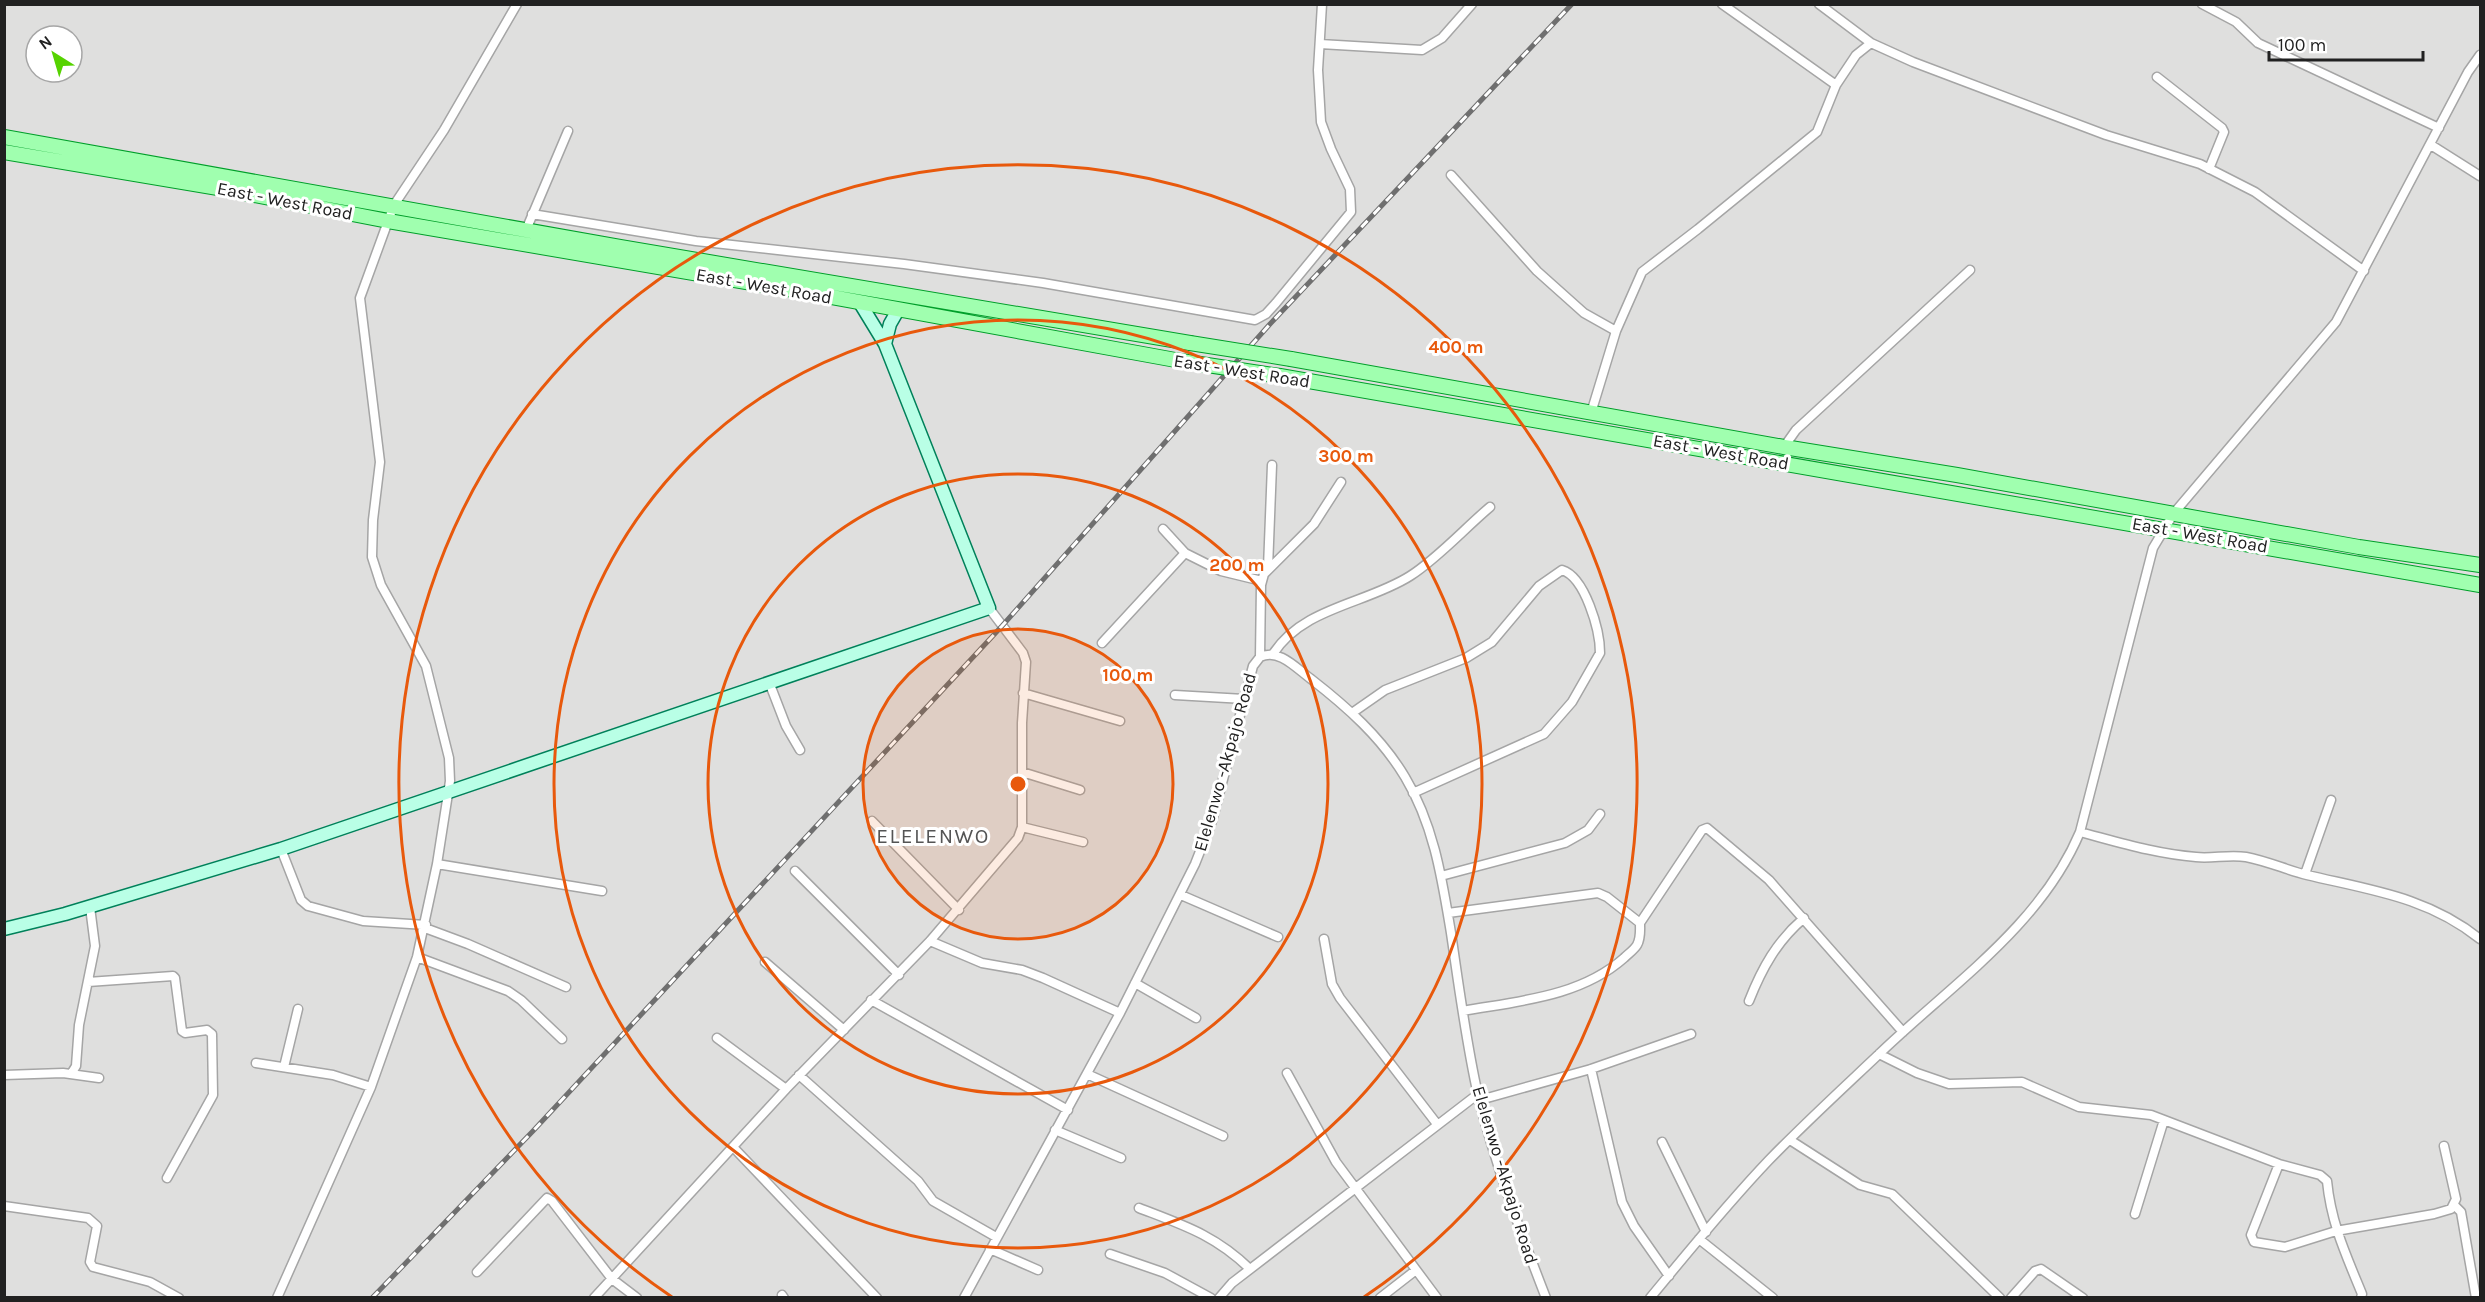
<svg xmlns="http://www.w3.org/2000/svg" width="2485" height="1302" font-family="Karla,sans-serif">
  <rect width="100%" height="100%" fill="#e7f2ea"/>
  <path fill="#dfdfde" fill-rule="evenodd" d="M5,5H2480V1297H5ZM36,36H72V72H36Z"/>
  <g fill="none" stroke-linecap="round" stroke-linejoin="round">
    <g stroke="#a5a5a5" stroke-width="11">
      <path id="street" d="M1722,4L1836,85
        M1819,4L1871,43L1913,62L2106,135L2200,164L2255,192L2364,271
        M2202,4L2236,22L2258,43L2439,128
        M1320,44L1422,50L1442,38L1472,4
        M2157,77L2222,128L2224,132L2209,169
        M2431,145L2480,176
        M1451,175L1537,271L1584,313L1616,331
        M532,214L696,241L904,264L1043,283L1255,320L1266,314L1276,303L1351,212L1350,189L1331,149L1321,122L1318,70L1322,4
        M526,230L568,131
        M1591,413L1616,331L1642,272L1698,229L1817,132L1836,85L1856,55L1871,43
        M1784,447L1796,430L1970,270
        M1163,529L1185,553L1221,571L1262,581
        M1268,568L1272,465
        M1102,643L1185,553
        M1273,654C1303,607 1366,604 1410,576C1437,559 1465,528 1490,507
        M1260,657L1261,585L1264,574L1314,524L1341,482
        M769,682L786,726L800,750
        M1023,693L1120,721
        M1175,695L1244,699
        M1352,713L1385,690L1466,658L1492,642L1539,586L1562,570C1585,577 1600,630 1600,653L1572,702L1544,734L1413,793
        M1022,772L1080,790
        M872,821L959,910
        M1022,827L1083,842
        M2080,832C2118,842 2156,854 2196,857C2212,859 2229,854 2246,857C2267,861 2287,870 2307,875C2370,890 2428,897 2480,939
        M281,849L301,900L308,906L363,921L426,925
        M437,864L602,891
        M795,871L899,975
        M2305,874L2331,800
        M1441,876L1565,843L1588,830L1600,814
        M1181,895L1278,937
        M1448,913L1598,893L1607,897L1640,923
        M425,928L468,944L566,987
        M1324,939L1332,984L1340,998L1437,1124
        M930,941L982,963L1022,970L1043,978L1120,1013
        M417,957L508,991L521,1000L562,1039
        M765,962L844,1030
        M88,982L173,976L175,978L182,1031L185,1033L207,1030L212,1034L213,1095L167,1178
        M1135,983L1196,1018
        M871,1000L1068,1110
        M1749,1001C1762,968 1777,941 1804,918
        M1463,1011C1518,1001 1580,997 1624,958C1628,954 1634,950 1637,945C1641,938 1640,931 1640,923L1702,830L1707,828L1769,880L1903,1032
        M717,1038L786,1089
        M1879,1054L1917,1073L1949,1084L2022,1082L2079,1107L2151,1115L2279,1164L2320,1175L2327,1181C2331,1223 2346,1255 2362,1294L2361,1298
        M256,1063L333,1075L371,1087
        M284,1067L298,1009
        M1591,1069L1622,1202L1634,1226L1669,1276
        M1287,1073L1336,1162L1437,1298
        M71,1074L76,1066L79,1025L95,946L90,907
        M1087,1074L1223,1136
        M4,1075L63,1073L99,1078
        M799,1075L918,1181L933,1201L996,1237
        M1480,1100L1591,1069L1691,1034
        M1055,1130L1121,1158
        M1790,1140L1860,1185L1892,1194L2000,1298
        M1662,1142L1706,1232
        M733,1147L877,1298
        M2279,1164L2251,1235L2254,1242L2285,1247L2336,1231L2434,1214L2451,1209L2456,1199L2444,1146
        M2454,1205L2461,1212L2476,1298
        M4,1206L88,1218L97,1226L90,1262L93,1267L150,1282L179,1298
        M1139,1208C1183,1225 1215,1235 1250,1269
        M2135,1214L2164,1120
        M1699,1239L1773,1298
        M990,1249L1038,1270
        M1110,1254L1165,1273L1211,1298
        M477,1272L547,1198L552,1201L612,1279L637,1298
        M782,1295L784,1298
        M277,1298L371,1087L417,957L437,864L450,781L449,758L426,666L381,585L372,557L373,520L380,462L360,298L394,205L444,130L517,4
        M594,1298L786,1089L930,941L1018,838L1022,827V723L1026,662L1023,653L989,608
        M964,1298L1120,1013L1195,864L1212,821L1253,666L1260,657C1279,648 1296,668 1311,679C1347,707 1381,737 1405,777C1434,825 1442,879 1451,933C1459,987 1466,1042 1478,1095C1495,1164 1520,1231 1546,1298
        M1219,1298L1232,1283L1478,1094
        M1380,1298L1416,1270
        M1650,1298C1689,1251 1727,1204 1769,1160C1804,1124 1841,1090 1877,1056C1949,986 2040,927 2080,832L2153,548L2174,513L2336,322L2468,72L2480,55
        M2011,1298L2035,1271L2041,1269L2083,1298"/>
    </g>
    <g stroke="#00815a" stroke-width="15">
      <path id="secondary" d="M885,344L890,324L898,310
        M4,929L65,914L281,849L989,608L885,344L860,303"/>
    </g>
    <g stroke="#009f2a" stroke-width="16">
      <path id="primary" d="M4,137L620,247L1190,343
        M4,152L224,189L388,221L799,291L1181,361
        M1291,359L1784,447L1957,475L2359,547L2480,565
        M1280,376L2480,585"/>
    </g>
    <use href="#street" stroke="#fff" stroke-width="8"/>
    <use href="#secondary" stroke="#b9ffe6" stroke-width="12"/>
    <use href="#primary" stroke="#a0ffaf" stroke-width="14"/>
    <g stroke="#6f6f6f" stroke-width="5">
      <path id="rail" d="M372,1298L533,1131L1002,626L1270,324L1572,4"/>
    </g>
    <use href="#rail" stroke="#fff" stroke-width="3" stroke-dasharray="9" stroke-linecap="butt"/>
    <g stroke="#009f2a" stroke-width="16" stroke-linecap="butt">
      <path id="primary-bridge" d="M1190,343L1291,359
        M1181,361L1280,376"/>
    </g>
    <use href="#primary-bridge" stroke="#a0ffaf" stroke-width="14"/>
  </g>
  <circle cx="1018" cy="784" r="155" fill="#e8590c" fill-opacity=".12"/>
  <g fill="none" stroke="#e8590c" stroke-width="3">
    <circle cx="1018" cy="784" r="155"/>
    <circle cx="1018" cy="784" r="310"/>
    <circle cx="1018" cy="784" r="464"/>
    <path d="M672 1297A619 619 0 1 1 1364 1297"/>
  </g>
  <g text-anchor="middle" dominant-baseline="central" stroke-width="6" stroke-linejoin="round" paint-order="stroke">
    <g font-size="18" fill="#212121" stroke="#fff">
      <text transform="translate(285 201) rotate(11)">East - West Road</text>
      <text transform="translate(764 286) rotate(10)">East - West Road</text>
      <text transform="translate(1242 371) rotate(9)">East - West Road</text>
      <text transform="translate(1721 452) rotate(10)">East - West Road</text>
      <text transform="translate(2200 535) rotate(10)">East - West Road</text>
      <text transform="translate(1225 762) rotate(-74)">Elelenwo -Akpajo Road</text>
      <text transform="translate(1505 1175) rotate(73)">Elelenwo -Akpajo Road</text>
    </g>
    <g font-size="21" letter-spacing="1.5" fill="#545454" stroke="#fff">
      <text x="933" y="836">ELELENWO</text>
    </g>
  </g>
  <circle cx="1018" cy="784" r="9" fill="#e8590c" stroke="#fff" stroke-width="3"/>
  <g font-size="18" text-anchor="middle" font-weight="bold" fill="#e8590c" stroke="#fff" stroke-width="6" stroke-linejoin="round" paint-order="stroke">
    <text x="1456" y="353">400 m</text>
    <text x="1346" y="462">300 m</text>
    <text x="1237" y="571">200 m</text>
    <text x="1128" y="681">100 m</text>
  </g>
  <rect width="2485" height="1302" fill="none" stroke="#212121" stroke-width="12"/>
  <g transform="translate(54 54) rotate(323)"><circle r="28" fill="#ffffff" stroke="#a6a6a6" stroke-width="1.5"/>
  <path d="M0-4.5L10 22L0 15L-10 22Z" fill="#56d300"/>
  <text y="-9" font-size="16" font-weight="bold" text-anchor="middle" fill="#212121">N</text>
  </g>
  <path d="M2269 51v9h154v-9" fill="none" stroke="#212121" stroke-width="3"/>
  <text x="2278" y="51" font-size="18" fill="#212121" stroke="#ffffff" stroke-width="4.5" paint-order="stroke">100 m</text>
</svg>
